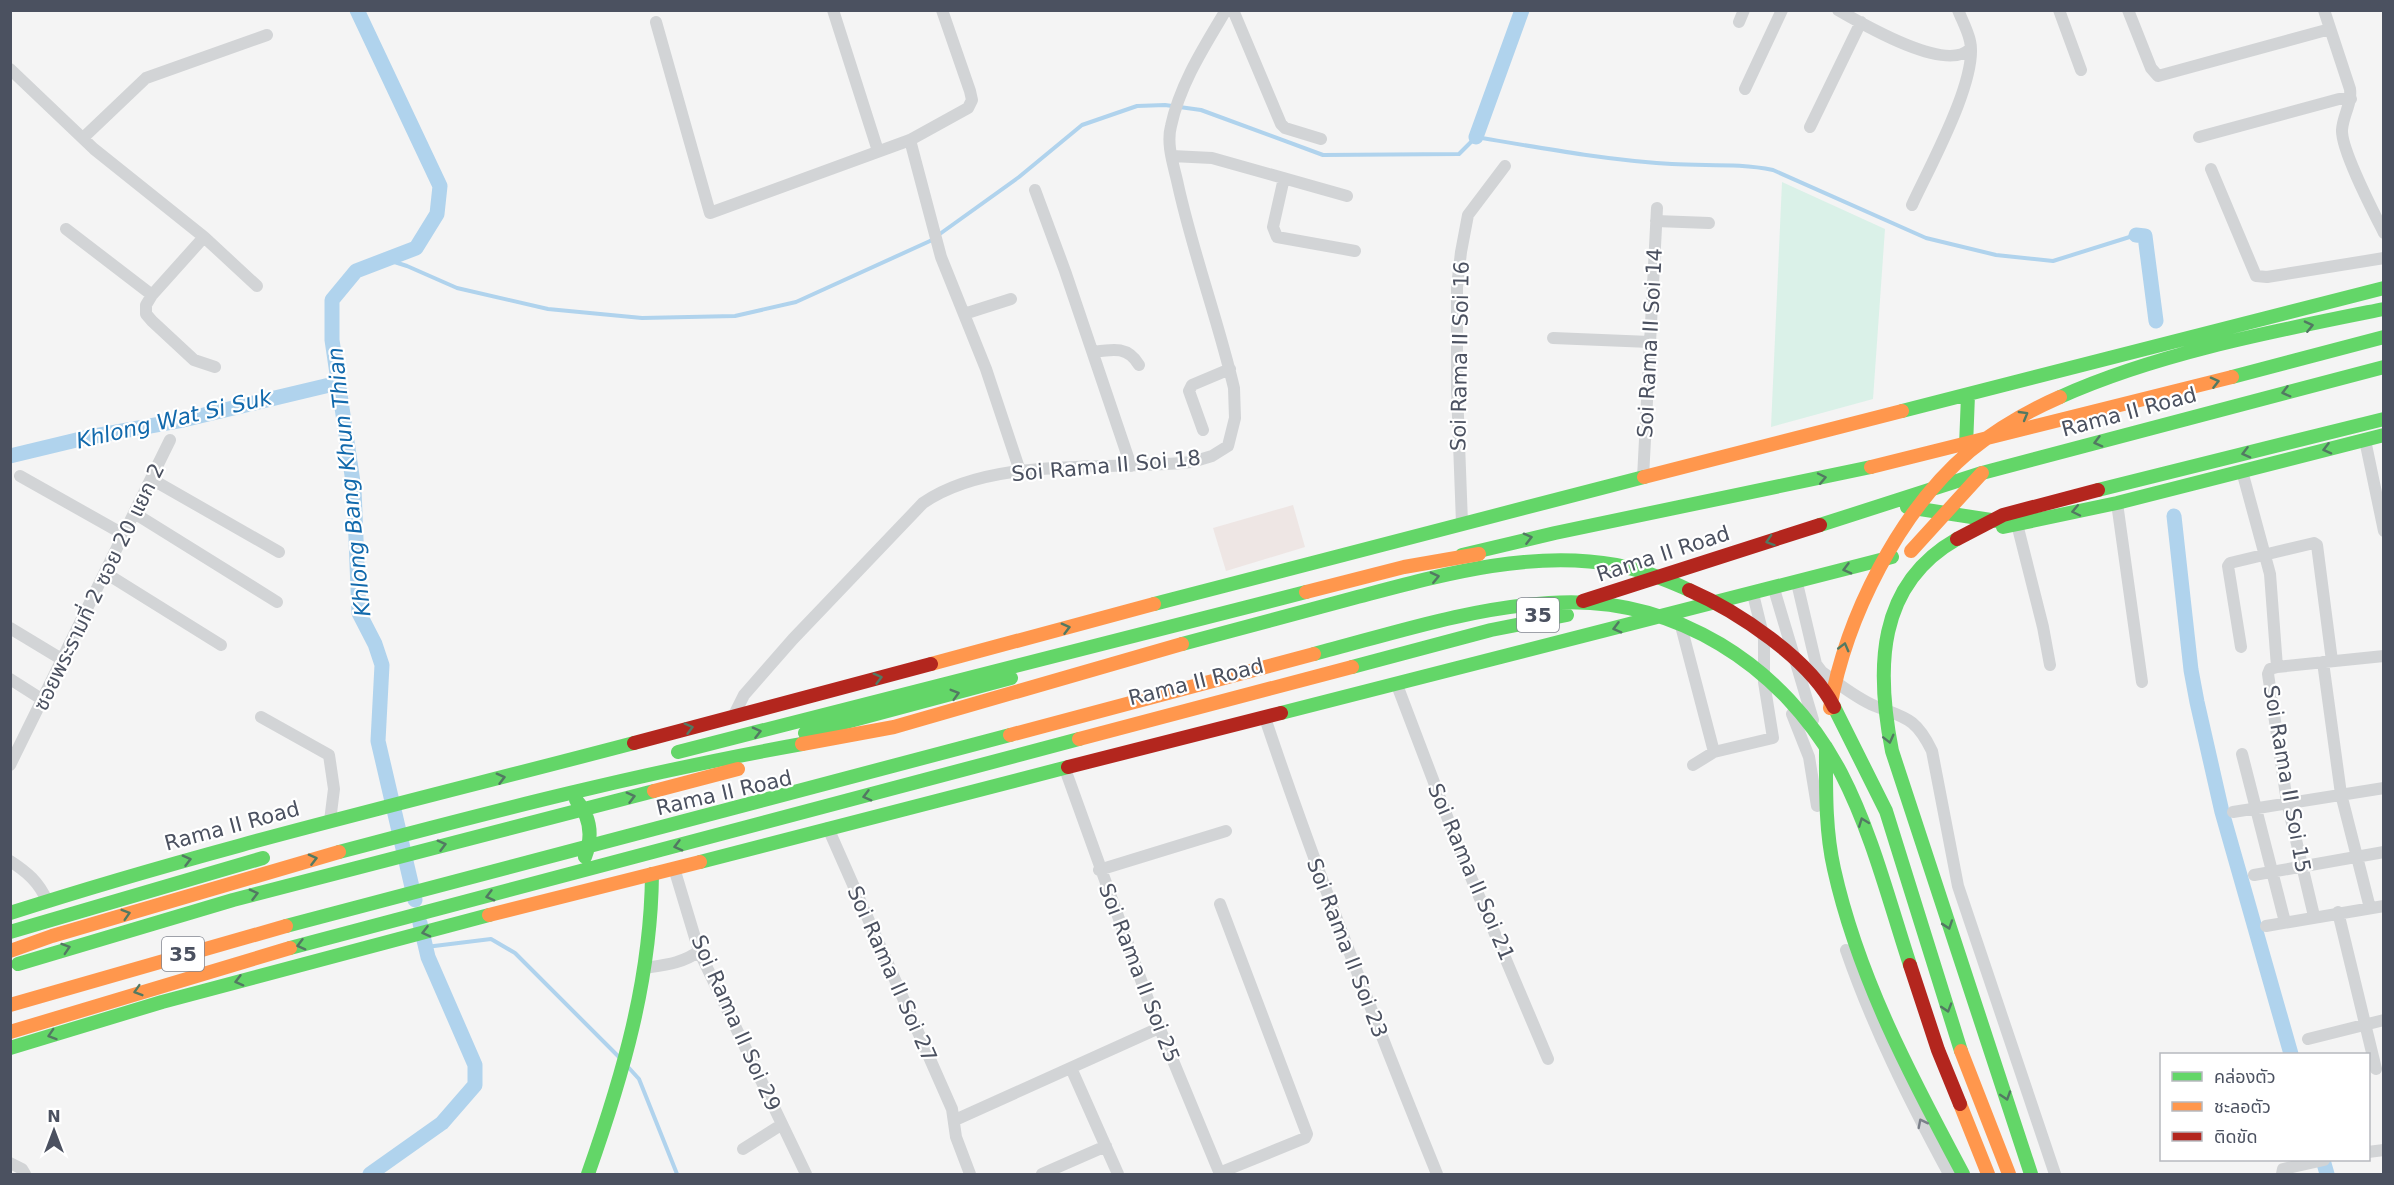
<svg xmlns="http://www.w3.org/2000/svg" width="2394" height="1185" font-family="'DejaVu Sans','Noto Sans Thai',sans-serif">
  <rect width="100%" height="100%" fill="#f4f4f4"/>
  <path fill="#eee6e4" d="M1293,505L1305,547L1226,571L1213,528Z"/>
  <path fill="#daf1e8" d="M1782,182L1885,229L1873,399L1771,427Z"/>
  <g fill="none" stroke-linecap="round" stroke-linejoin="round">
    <path stroke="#b0d3ed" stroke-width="4" d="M385,259L407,266L457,288L548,309L642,318L735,316L796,302L930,241L1019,177L1082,125L1137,106L1165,105L1201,110L1323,155L1459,154L1476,137C1541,148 1606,160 1672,164C1706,166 1739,163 1773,170L1926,238L1996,255L2053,261L2136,235
      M426,947L491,939L515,953L620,1058
      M629,1068L639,1079L677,1174"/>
    <path stroke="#b0d3ed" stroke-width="15" d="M357,10L440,186L437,214L416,248L356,271L332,300V340L354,489L359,613L375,644L382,665L378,741L415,900
      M1476,137L1522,10
      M2136,235L2145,236L2156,321
      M10,456L89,437L183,420L338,383
      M2174,516L2191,670L2197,702L2222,812L2291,1054
      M2323,1160L2327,1174
      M370,1174L442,1123L475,1085V1065L428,957L420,923"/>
    <path stroke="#d2d4d6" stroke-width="12" d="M833,10L878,151
      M1233,10L1281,124L1285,128L1321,139
      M1838,10C1864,25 1946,73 1970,49
      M2059,10L2081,70
      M2128,10L2151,68L2158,76L2330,29
      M2324,10L2350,89C2352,104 2343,115 2342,130C2341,150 2374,213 2384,233
      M656,22L710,213L910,140L968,108L972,100L970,91L942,10
      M1739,22L1744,10
      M10,69L94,149L204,237L257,286
      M1745,89L1782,10
      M1810,127L1861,22
      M2199,137L2339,99H2351
      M83,138L146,78L267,35
      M910,140L941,257L986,369L1020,471
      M1172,156L1212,158L1347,196
      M2211,169L2256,276L2267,277L2384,258
      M1284,178L1273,227L1277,237L1355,251
      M1035,190L1065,271L1131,466
      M1912,205C1929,168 1979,78 1970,41C1968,31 1962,20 1958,10
      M1656,221L1709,223
      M66,229L152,295L204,237
      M152,295L146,305V314L152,321L194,360L215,367
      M964,314L1011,299
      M1553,338L1650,342
      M1093,352C1113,349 1128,346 1139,365
      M1203,430L1189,391L1192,385L1230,369
      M2365,440L2384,531
      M2242,471L2270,574L2277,667L2270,669L2268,674L2287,802L2314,916
      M20,476L123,534
      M1643,478L1657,208
      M153,480L279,552
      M2117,503L2142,682
      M134,513L277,602
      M1462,523L1457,390V287L1461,252L1468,215L1505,166
      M2017,524L2043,627L2050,665
      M107,574L221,645
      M1797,583L1816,664L1822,672C1839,684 1856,698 1875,706C1906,718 1916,718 1932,751L1958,886L2055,1174
      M1774,589L1813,720
      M1680,622L1714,752L1773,738L1764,682V639L1753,594
      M10,628L63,660
      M2241,647L2228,566L2230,563L2314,543L2317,545L2332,661
      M2323,662L2341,794L2370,908
      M2277,667L2384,656
      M10,679L43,700
      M1397,685L1462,856L1548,1059
      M1792,714L1809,757L1817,806
      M261,717L329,755L334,789L330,821
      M733,717L744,695L793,639L923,503C992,455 1110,471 1192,462L1212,456L1228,446L1235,418L1234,388C1218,320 1193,253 1178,185C1174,166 1166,145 1171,126C1180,84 1204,47 1226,10
      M1265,718C1317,873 1376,1024 1437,1174
      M2242,754L2285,922
      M10,765L170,440
      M1693,765L1714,752
      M1065,769L1150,1005L1220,1174
      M2233,812L2384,788
      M828,828L952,1109L956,1137L970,1174
      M10,861C27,872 39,882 47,901
      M674,868L699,951L806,1174
      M1099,870L1226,831
      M2254,875L2384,852
      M2338,912L2376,1069
      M2266,926L2384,906
      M1846,950C1873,1028 1910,1102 1949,1174
      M645,968C664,965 684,963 699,951
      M2308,1039L2384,1020
      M1071,1068L1118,1174
      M955,1120L1159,1028
      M743,1149L781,1125
      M2368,1152L2384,1150
      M10,1163L22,1169L25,1174
      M1219,1173L1305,1138L1307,1134L1220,904
      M1042,1174L1106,1146
      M2282,1174L2283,1169L2324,1160"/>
    <path stroke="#63d668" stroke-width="14" d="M2232,377L2384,337
      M2060,397C2157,353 2279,330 2384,309
      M1902,411L2384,288
      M1966,446L1968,395
      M2098,490L2384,419
      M1907,507L2017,524
      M1820,525L1982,473L2384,367
      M2003,527L2117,503L2384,435
      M1957,539C1876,585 1876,670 1892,751L2031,1174
      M1462,555L1555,533L1871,467
      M1154,604L1644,477
      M1182,644C1238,629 1294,614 1350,599C1434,577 1527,549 1616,565C1642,570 1665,579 1689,590
      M1314,654C1391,634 1469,608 1549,603C1673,594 1784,665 1841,773C1872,833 1889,901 1910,965
      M1352,667L1491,630L1567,615
      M1834,707L1886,811L1961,1051
      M1281,713L1892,557
      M805,733L1011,678
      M1826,747C1826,787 1825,830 1834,869C1858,977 1911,1077 1963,1174
      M678,752L1306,592
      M576,800C591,817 593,836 585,857
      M339,852C493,811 645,772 802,744
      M700,862L1068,767
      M10,913C215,847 425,798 634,743
      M286,926L1010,735
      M10,932L263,858
      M290,948L1079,739
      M18,964L233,900L654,791
      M10,1048L162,1002L489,915
      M588,1174C623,1075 651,979 652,874"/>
    <path stroke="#ff974d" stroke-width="14" d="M1871,467L2232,377
      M1644,477L1902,411
      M1911,551L1982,473
      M1306,592L1404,567L1479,554
      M931,664L1154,604
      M1830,708C1846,617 1899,511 1970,451C1997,429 2028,411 2060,397
      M1010,735L1314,654
      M1079,739L1352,667
      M802,744L894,727L1182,644
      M654,791L738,769
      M489,915L700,862
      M10,951L52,936L339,852
      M10,1005L286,926
      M10,1032L290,948
      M1961,1051L2009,1174
      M1960,1104L1988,1174"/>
    <path stroke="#b3261e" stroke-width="14" d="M1957,539L2003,515L2098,490
      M1689,590C1737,611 1810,659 1834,707
      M1583,601L1820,525
      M634,743L931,664
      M1068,767L1281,713
      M1910,965L1938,1050L1960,1104"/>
  </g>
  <defs><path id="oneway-chevron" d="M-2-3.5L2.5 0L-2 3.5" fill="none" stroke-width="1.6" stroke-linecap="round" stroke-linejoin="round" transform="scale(1.5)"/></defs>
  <g stroke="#527962">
    <use href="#oneway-chevron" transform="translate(2309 326) rotate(-13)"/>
    <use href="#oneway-chevron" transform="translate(2215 382) rotate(-14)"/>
    <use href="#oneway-chevron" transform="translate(2286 392) rotate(165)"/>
    <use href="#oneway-chevron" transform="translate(2024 415) rotate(-30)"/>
    <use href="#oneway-chevron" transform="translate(2098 442) rotate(165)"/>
    <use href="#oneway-chevron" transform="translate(2327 449) rotate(166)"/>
    <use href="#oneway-chevron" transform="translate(2246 453) rotate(166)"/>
    <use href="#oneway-chevron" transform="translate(1822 478) rotate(-12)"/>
    <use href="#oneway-chevron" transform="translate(2076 511) rotate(168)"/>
    <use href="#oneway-chevron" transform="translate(1528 538) rotate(-14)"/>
    <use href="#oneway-chevron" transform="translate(1770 541) rotate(162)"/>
    <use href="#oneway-chevron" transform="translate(1847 569) rotate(165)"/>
    <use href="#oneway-chevron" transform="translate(1435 577) rotate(-13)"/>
    <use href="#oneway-chevron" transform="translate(1066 628) rotate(-15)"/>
    <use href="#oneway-chevron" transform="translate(1617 628) rotate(165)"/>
    <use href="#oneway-chevron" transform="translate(1844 647) rotate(-75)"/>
    <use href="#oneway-chevron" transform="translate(878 678) rotate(-15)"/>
    <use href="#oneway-chevron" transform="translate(955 694) rotate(-16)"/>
    <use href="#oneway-chevron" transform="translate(689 728) rotate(-15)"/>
    <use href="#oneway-chevron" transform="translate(757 732) rotate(-14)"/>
    <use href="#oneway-chevron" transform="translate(1889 739) rotate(76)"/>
    <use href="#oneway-chevron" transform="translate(501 778) rotate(-15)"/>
    <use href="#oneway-chevron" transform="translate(867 796) rotate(165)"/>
    <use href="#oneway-chevron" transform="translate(631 797) rotate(-15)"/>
    <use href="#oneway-chevron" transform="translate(1863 822) rotate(-111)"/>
    <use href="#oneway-chevron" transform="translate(442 845) rotate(-15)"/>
    <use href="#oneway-chevron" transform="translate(678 846) rotate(165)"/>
    <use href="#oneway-chevron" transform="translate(313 859) rotate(-14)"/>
    <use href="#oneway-chevron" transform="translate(187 860) rotate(-15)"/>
    <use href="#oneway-chevron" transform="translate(254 894) rotate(-15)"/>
    <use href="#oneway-chevron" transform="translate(490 896) rotate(165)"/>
    <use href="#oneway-chevron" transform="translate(126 914) rotate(-17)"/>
    <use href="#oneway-chevron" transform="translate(1948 925) rotate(71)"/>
    <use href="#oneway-chevron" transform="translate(426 932) rotate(166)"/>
    <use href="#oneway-chevron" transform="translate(301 945) rotate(165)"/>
    <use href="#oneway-chevron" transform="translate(66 948) rotate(-18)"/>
    <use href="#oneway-chevron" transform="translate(239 981) rotate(165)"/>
    <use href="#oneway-chevron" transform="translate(138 991) rotate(163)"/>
    <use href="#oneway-chevron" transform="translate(1947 1008) rotate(73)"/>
    <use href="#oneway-chevron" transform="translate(52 1035) rotate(162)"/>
    <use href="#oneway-chevron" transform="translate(2006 1096) rotate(72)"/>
  </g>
  <use stroke="#7a7f89" href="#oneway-chevron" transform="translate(1922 1123) rotate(-117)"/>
  <g text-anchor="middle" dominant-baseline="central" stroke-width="4.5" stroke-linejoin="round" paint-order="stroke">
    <g fill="#fff" stroke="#818590" stroke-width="1.5">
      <rect x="1517" y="598" width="42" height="34" rx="4.5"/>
      <rect x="162" y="937" width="42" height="34" rx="4.5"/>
    </g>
    <g font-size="20" font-weight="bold" fill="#4b5160">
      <text x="1538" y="615">35</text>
      <text x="183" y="954">35</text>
    </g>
    <g font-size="21" fill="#4b5160" stroke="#fff">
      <text transform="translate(1650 343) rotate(-87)">Soi Rama II Soi 14</text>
      <text transform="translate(1460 356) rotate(-89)">Soi Rama II Soi 16</text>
      <text transform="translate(2129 412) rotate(-15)">Rama II Road</text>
      <text transform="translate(1106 466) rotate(-5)">Soi Rama II Soi 18</text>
      <text transform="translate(1663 554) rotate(-18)">Rama II Road</text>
      <text transform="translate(99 587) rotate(-64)">ซอยพระรามที่ 2 ซอย 20 แยก 2</text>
      <text transform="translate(1196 682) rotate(-14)">Rama II Road</text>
      <text transform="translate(2287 779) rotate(80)">Soi Rama II Soi 15</text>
      <text transform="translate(724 793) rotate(-13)">Rama II Road</text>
      <text transform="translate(232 826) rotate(-15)">Rama II Road</text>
      <text transform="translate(1471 872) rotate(67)">Soi Rama II Soi 21</text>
      <text transform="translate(1347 948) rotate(69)">Soi Rama II Soi 23</text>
      <text transform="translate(1139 973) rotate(69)">Soi Rama II Soi 25</text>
      <text transform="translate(892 974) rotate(66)">Soi Rama II Soi 27</text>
      <text transform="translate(736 1023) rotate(66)">Soi Rama II Soi 29</text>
    </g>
    <g font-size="22" font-style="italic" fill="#1169ac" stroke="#fff">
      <text transform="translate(174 419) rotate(-13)">Khlong Wat Si Suk</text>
      <text transform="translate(349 482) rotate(-96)">Khlong Bang Khun Thian</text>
    </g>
  </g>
  <rect width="2394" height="1185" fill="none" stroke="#4b5160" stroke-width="24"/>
  <rect x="2160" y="1053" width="210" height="108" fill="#ffffff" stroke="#b7b9bf" stroke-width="1.5"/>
  <rect x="2172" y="1072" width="30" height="9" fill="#63d668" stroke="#b7b9bf" stroke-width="1.5"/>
  <text x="2214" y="1083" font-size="18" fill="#4b5160">คล่องตัว</text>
  <rect x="2172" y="1102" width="30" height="9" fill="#ff974d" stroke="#b7b9bf" stroke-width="1.5"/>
  <text x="2214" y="1113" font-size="18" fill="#4b5160">ชะลอตัว</text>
  <rect x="2172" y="1132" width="30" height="9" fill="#b3261e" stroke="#b7b9bf" stroke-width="1.5"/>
  <text x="2214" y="1143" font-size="18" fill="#4b5160">ติดขัด</text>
  <g transform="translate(54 1131)" stroke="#ffffff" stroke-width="4.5" paint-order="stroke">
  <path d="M0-4.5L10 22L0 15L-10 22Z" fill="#4b5160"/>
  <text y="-9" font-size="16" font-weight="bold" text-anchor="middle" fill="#4b5160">N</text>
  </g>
</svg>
